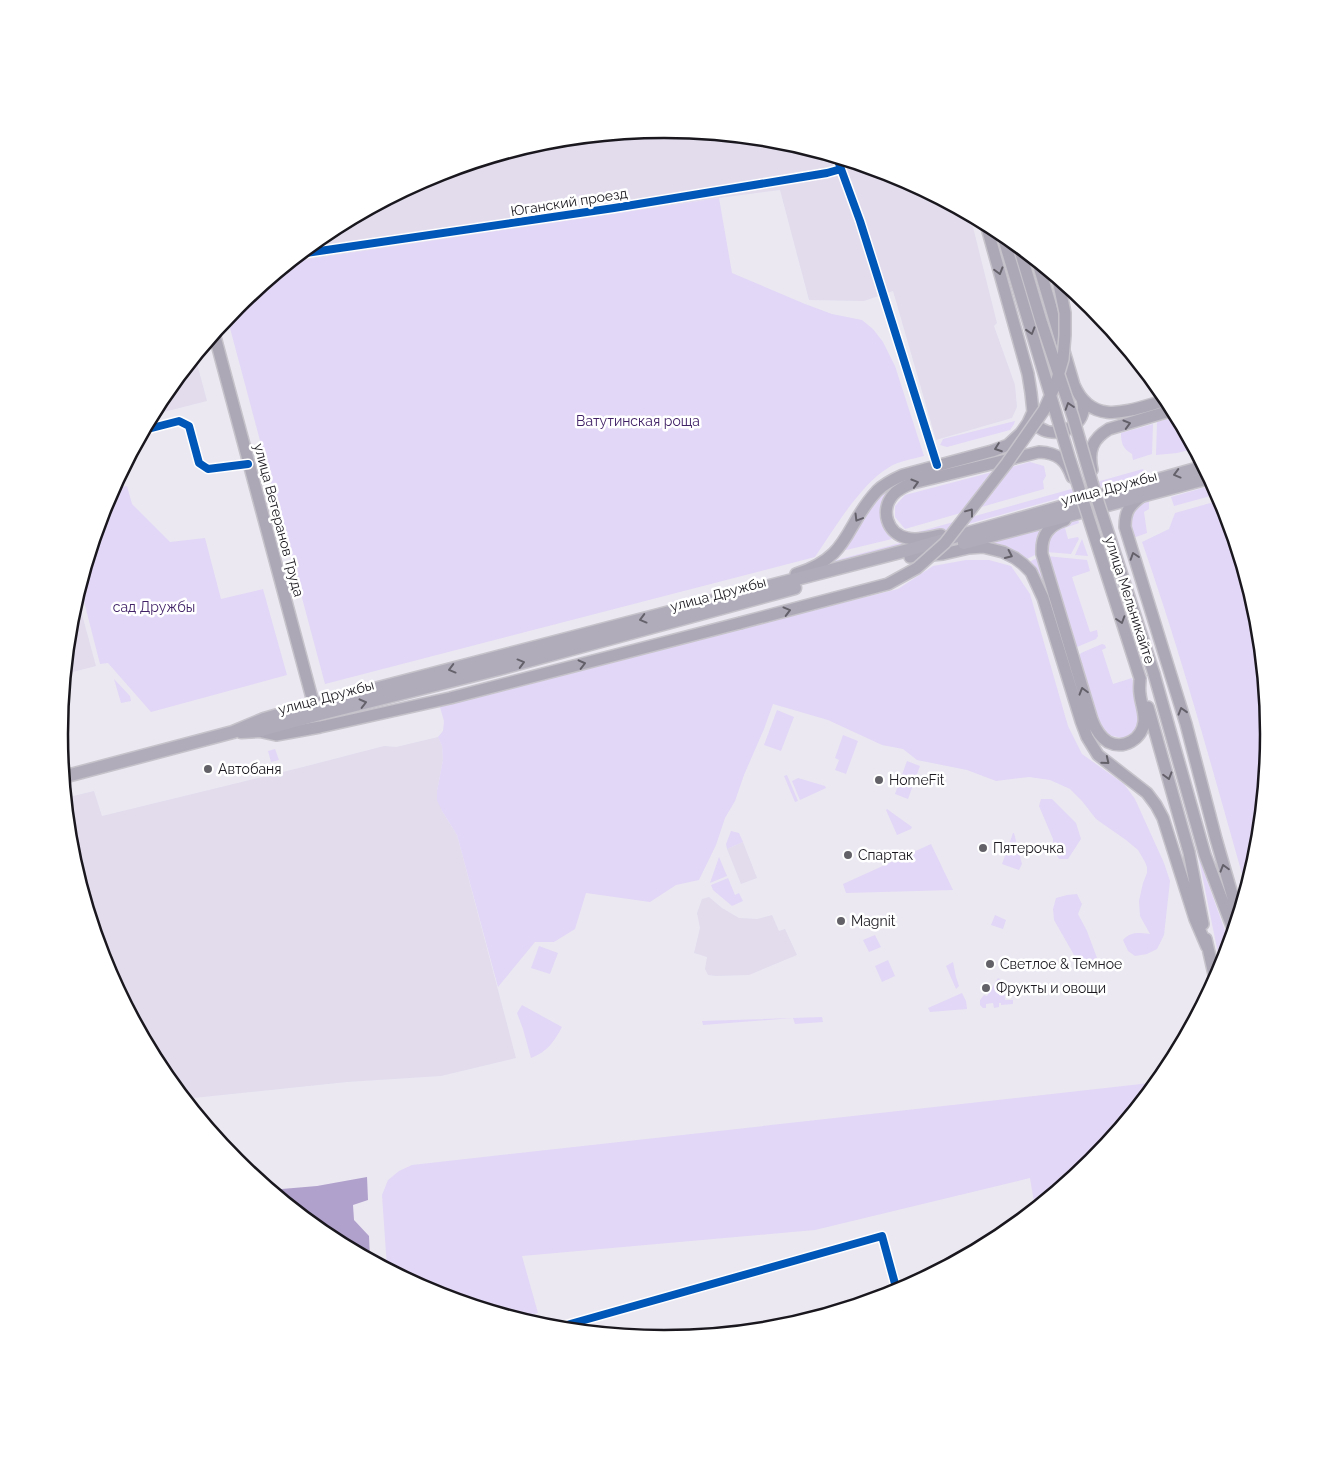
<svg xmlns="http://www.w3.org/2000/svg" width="1327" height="1468" font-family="Raleway,sans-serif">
  <rect width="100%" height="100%" fill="#ebe8f2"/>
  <path fill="#e2dced" d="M664,129L782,141L895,175L956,208L973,227L997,323L994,326L1015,385L1017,407L1012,418L936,440L893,291L864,301L809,300L780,190L719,198L289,262L328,231L432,175L546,141Z
    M195,356L207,401L152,415L161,398Z
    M77,596L96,666L65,674L70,616Z
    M438,737L442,746L443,760L437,791L442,811L457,835L516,1058L441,1076L347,1082L184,1099L161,1070L105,965L70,852L65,798L94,791L102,816L303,767L384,746L396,747Z
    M743,842L757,878L741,884L727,849Z
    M709,897L722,908L739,918L757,919L772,915L779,931L785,929L797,955L749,975L716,976L708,975L705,969L707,957L694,953L700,928L697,913L702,899Z"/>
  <path fill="#e2d7f6" d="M719,198L732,273L805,304L832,314L862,320L873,329L883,342L895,366L924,456C913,459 898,461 888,468C860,485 834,529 815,557L325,684L227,317L236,306L289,262Z
    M1176,417L1193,449L1177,453L1156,455L1157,422Z
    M1015,421L1014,424L1010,430L947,447L940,445L943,439Z
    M1153,424L1152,454L1133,460L1132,454C1123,449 1121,443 1121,433Z
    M1030,462L1044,466L1046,476L1043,481L1044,489L905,529L895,517V506L905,495Z
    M1143,469L1144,471L1128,479L925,536L907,535Z
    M1213,485L1218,494L1174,506L1171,497Z
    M127,486L132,504L170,542L205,538L221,599L263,589L287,675L151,712L108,663L100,664L80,586L105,502L112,489Z
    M889,490C880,509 878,522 892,539L842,551L871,505Z
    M1221,500L1257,616L1268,734L1257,852L1246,888C1213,772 1182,656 1142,542L1169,529L1175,513Z
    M1149,501V509L1144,512L1147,533L1133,538L1131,529V515L1140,504Z
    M1078,519L1079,523L1065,528L1068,539L1078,537L1079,539L1071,554L1046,552C1049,530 1059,527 1078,519Z
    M1048,525C1042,535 1036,542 1037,554L1025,560L981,544Z
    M1082,539L1088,556L1075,555Z
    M900,543L905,545L828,565L833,561Z
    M1046,556L1087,560L1090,571L1072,577L1090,632L1097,630L1098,636L1096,639L1077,647L1073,641Z
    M1037,558L1045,583L1042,584L1027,563Z
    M966,560H989L1011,566L1030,594L1068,726L1082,754L1124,784L1135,799L1164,863L1170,881L1164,935L1157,949L1147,954L1135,956L1128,951L1123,940C1131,931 1140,933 1150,934L1140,916L1139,901L1143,883L1147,873V867L1145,862L1138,850L1126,840L1096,819L1082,801L1070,789L1050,780L1029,777L996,781L967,770L917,760L903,749L882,745L828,720L773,704L764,729L744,775L735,801L725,818L716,845L699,880L676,885L650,902L586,893L575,929L554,942H535L498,987L457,835L442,811L437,800V791L443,760L442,746L438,737L443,731L444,721L439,704L898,589L933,566Z
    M1102,644L1105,645L1106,648L1102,650L1113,684L1132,678L1141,713L1137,730L1131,736L1122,738L1109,735L1100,725L1093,708L1078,658L1081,653Z
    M114,679L130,696L131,701L121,703Z
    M777,710L794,717L781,751L764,745Z
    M843,735L858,741L846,774L835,770L839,760L835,758Z
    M275,749L279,760L271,762L268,751Z
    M907,761L920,766L908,799L895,794Z
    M787,775L798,801L795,802L784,776Z
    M798,778L825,786L826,788L800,800L792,781Z
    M1041,799H1052L1076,823L1081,839L1068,859H1059L1053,848V839L1039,806Z
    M887,809L912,827L911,829L897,835L886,810Z
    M731,831L739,833L743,842L727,849L726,844Z
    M1013,833H1014L1022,864L1019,870L1002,864Z
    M931,844L953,890L846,893L843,884Z
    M1198,855L1229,942L1221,968Z
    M719,857L727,876L710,883Z
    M728,878L735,895L739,893L743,901L732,906L713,890L711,885Z
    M1077,894L1082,904L1078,914L1087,931L1097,958L1086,964L1078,962L1054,920L1053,909L1056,898L1067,895Z
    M995,915L1006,920L1003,929L991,925Z
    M875,935L881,947L869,952L863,940Z
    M539,946L558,953L550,974L531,968Z
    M888,960L895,976L882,982L875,966Z
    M953,962L956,977L959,986L956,989L946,966Z
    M998,978L1006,982L1004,990L1005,1000H1013V1004L1001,1005V1003H999V1007L994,1008L993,1003L986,1004V1008H983L980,1005V1000L984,995L987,996Z
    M962,993L966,1001L967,1009L930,1012L928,1008Z
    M522,1005L562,1027C554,1042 547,1052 531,1058L523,1029L517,1013Z
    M822,1017L823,1022L795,1024L793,1018L703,1025L702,1021Z
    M1150,1083L1152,1087L1091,1162L1035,1208L1030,1178L815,1230L522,1256L538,1313L518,1319L432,1293L387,1268L382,1195L388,1180L399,1171L412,1165Z
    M833,1307L837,1310L809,1319L812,1312Z"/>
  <path fill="#b0a0cc" d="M367,1177L368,1200L353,1205L354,1220L369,1236L370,1259L327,1237L270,1190L317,1186Z"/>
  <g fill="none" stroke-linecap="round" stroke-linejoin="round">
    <g stroke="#c6c3cb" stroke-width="10">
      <path id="minor" d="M837,158L860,221L937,465
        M299,254L614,208L827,173L841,169
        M144,430L179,421L189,426L199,463L208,469L248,464
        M556,1328L882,1236L897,1291"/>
    </g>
    <g stroke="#c6c3cb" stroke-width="14">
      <path id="secondary" d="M1038,263L1074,385C1093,429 1132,409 1167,400
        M214,333L316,713
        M1033,413C1034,419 1035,424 1040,428C1054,438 1080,429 1083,411C1084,408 1083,403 1082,399
        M1092,470C1088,451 1092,439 1109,429L1173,410
        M1142,496C1129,506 1125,511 1125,527L1186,724L1216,839L1238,915
        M1065,520C1048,526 1041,535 1042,554L1092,720C1095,728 1100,737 1108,742C1124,750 1142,739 1144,722C1145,712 1141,704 1140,694C1139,689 1140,684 1140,678
        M941,535C930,537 918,541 907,538C887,534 880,510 893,495C898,489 905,486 913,483L1039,452C1058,453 1066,460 1072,477
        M910,557L943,554L969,548L983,547L1003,552L1015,558L1023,564L1031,572L1043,598L1081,721L1087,737L1098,755L1147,793L1156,805L1163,818L1195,919L1207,947
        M796,574C851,557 844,526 877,491C884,484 894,479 903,475L992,451L1008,445L1021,433L1028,423L1033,412L1031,393L1028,374L986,224
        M1154,674L1205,855L1233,929
        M1148,707L1189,852L1203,924
        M258,731L276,735L320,727L450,698L740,623
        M1206,939L1215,979"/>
    </g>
    <g stroke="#c6c3cb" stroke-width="15">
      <path id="primary" d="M964,543L1209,478
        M241,732L258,731L316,715L499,669L795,588
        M63,777L233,732L264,719L313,705L908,550L1203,467"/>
    </g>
    <use href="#minor" stroke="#aea8b6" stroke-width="8"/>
    <use href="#secondary" stroke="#ada8b6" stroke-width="11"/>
    <use href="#primary" stroke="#b0acba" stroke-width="12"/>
    <g stroke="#c6c3cb" stroke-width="14" stroke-linecap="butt">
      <path id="secondary-bridge" d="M1002,233L1069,457L1140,678
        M1019,247L1041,321L1073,417L1093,486L1154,674
        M740,623L888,584L917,568L945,543L1007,463L1044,410L1056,383L1063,359L1065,335V313L1058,279"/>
    </g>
    <use href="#secondary-bridge" stroke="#ada8b6" stroke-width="11"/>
    <g stroke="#fff" stroke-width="11">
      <path id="cycleway" d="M837,158L860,221L937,465
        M299,254L614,208L827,173L841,169
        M144,430L179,421L189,426L199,463L208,469L248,464
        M556,1328L882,1236L897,1291"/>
    </g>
    <use href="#cycleway" stroke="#0057b8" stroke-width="8"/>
  </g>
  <defs><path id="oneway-chevron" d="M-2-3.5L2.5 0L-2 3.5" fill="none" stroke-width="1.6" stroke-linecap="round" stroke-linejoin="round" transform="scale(1.25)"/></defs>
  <g stroke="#64606a">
    <use href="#oneway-chevron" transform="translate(999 271) rotate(74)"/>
    <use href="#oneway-chevron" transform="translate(1031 331) rotate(73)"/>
    <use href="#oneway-chevron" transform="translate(1069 406) rotate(-108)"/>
    <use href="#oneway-chevron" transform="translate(1127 424) rotate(-16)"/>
    <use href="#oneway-chevron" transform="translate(998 448) rotate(160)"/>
    <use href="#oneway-chevron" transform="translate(915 483) rotate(-17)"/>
    <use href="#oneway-chevron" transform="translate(970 512) rotate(-53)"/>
    <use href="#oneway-chevron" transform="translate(858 518) rotate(121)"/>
    <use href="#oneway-chevron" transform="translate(1009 555) rotate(25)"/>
    <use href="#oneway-chevron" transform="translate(1134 556) rotate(-108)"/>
    <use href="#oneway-chevron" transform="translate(787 611) rotate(-15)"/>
    <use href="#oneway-chevron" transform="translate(1121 620) rotate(72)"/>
    <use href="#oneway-chevron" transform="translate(582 664) rotate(-14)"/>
    <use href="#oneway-chevron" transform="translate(1083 691) rotate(-106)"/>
    <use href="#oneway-chevron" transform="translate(1182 711) rotate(-107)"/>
    <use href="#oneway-chevron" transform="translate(1106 761) rotate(39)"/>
    <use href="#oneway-chevron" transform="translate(1168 776) rotate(74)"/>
    <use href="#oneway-chevron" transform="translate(1224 868) rotate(-106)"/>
  </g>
  <g stroke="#65626c">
    <use href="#oneway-chevron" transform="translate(1177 474) rotate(165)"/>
    <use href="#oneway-chevron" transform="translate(643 619) rotate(165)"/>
    <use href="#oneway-chevron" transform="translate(521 663) rotate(-15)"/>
    <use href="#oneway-chevron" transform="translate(452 669) rotate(165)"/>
    <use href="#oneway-chevron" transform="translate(363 703) rotate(-14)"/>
  </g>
  <g fill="#636168" stroke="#fff" stroke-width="2">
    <circle cx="208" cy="769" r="5"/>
    <circle cx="879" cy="780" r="5"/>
    <circle cx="983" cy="848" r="5"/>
    <circle cx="848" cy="855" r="5"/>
    <circle cx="841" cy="921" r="5"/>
    <circle cx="990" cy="964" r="5"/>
    <circle cx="986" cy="988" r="5"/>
  </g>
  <g text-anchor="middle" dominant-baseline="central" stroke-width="5" stroke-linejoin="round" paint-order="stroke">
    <g font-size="14" fill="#1a181e" stroke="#fff">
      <text transform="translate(569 202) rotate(-9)">Юганский проезд</text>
      <text transform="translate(1109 488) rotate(-15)">улица Дружбы</text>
      <text transform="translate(279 520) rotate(75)">улица Ветеранов Труда</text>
      <text transform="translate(718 594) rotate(-15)">улица Дружбы</text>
      <text transform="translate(1130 600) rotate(72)">улица Мельникайте</text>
      <text transform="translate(326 697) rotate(-15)">улица Дружбы</text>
    </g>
    <g font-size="14" fill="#412267" stroke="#fff">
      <text x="638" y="421">Ватутинская роща</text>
      <text x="154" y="607">сад Дружбы</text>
    </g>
    <g font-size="14" fill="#1a181e" stroke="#fff" text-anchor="start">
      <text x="218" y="769">Автобаня</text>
      <text x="889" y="780">HomeFit</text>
      <text x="993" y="848">Пятерочка</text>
      <text x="858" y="855">Спартак</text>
      <text x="851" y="921">Magnit</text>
      <text x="1000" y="964">Светлое &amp; Темное</text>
      <text x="996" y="988">Фрукты и овощи</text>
    </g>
  </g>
  <path d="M0 0H1327V1468H0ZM68 734a596 596 0 1 1 1192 0a596 596 0 1 1-1192 0Z" fill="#fff" fill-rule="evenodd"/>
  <path fill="none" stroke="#1a181e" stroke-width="2.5" d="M68 734a596 596 0 1 1 1192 0a596 596 0 1 1-1192 0Z"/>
</svg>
